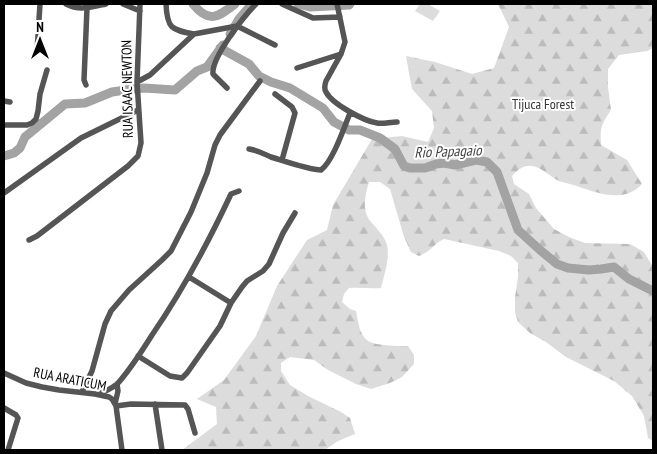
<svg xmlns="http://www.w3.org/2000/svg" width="657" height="454" font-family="'PT Sans Narrow',sans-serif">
  <defs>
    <pattern id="forest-firs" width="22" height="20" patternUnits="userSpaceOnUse" patternTransform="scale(1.25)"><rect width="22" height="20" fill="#dcdcdc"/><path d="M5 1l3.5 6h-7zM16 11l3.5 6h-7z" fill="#bbb"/></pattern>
  </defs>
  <rect width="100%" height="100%" fill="#fff"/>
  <path fill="#dcdcdc" d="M420,4H428L440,11L433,21L415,11Z"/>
  <path fill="url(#forest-firs)" d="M498,4H653V48L647,51L619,55L608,69V87L611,110C601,125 600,127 601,145L627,160L642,184C625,203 599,194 577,186C571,184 565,183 559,181C550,177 542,167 532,166C523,165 518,170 512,176L514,184L529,194L536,208L554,229L569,237L585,243L630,244L644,252L653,267V441L648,438L644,416L632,396L614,381L566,357L546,342L530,333L518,322L515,312V297L518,277V263L511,256L499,251L444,239C433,244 432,251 419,256L411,252L404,237L390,189L380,182H369C365,195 361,212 372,223C377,229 385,237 387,245C390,257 384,276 381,288C370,289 360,287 349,288L344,294L342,302L350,309L356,311C358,320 359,335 368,341C377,346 398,346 408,346L414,355V364L402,377L390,383L371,389L356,384L328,370L314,360L290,357L281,363V371L290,385L308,396L341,412L350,418L355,434L338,441L325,450H182L217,424L216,407L197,399L224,380L256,336L277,286L307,240L327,230L333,205L372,139L402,136L428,142L434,128L432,111L412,89L406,56L435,62L472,74L494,68L509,27Z"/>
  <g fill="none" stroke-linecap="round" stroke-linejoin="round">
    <path stroke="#a3a3a3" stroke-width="9" d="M193,4C209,24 218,17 235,4
      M298,4L310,7L349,5L350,4
      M230,34L239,19L252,4
      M220,48L249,64L259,76L271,82L290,88L323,108L334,122L349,130H360L380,138L395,149L404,166L410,168H425L436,164L444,163L455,165L476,160L487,162L497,172L518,230L540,250L557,264L568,268L589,270L601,269L614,267L629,279L653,291
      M4,156L14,153L20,148L25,137L65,104L85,103L112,92L133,89L144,88L175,90L197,71L207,67L223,45"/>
    <path stroke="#555" stroke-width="5.5" d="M66,4C79,11 92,7 106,4
      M123,4L140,11
      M166,4C167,28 171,30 194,34
      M282,4L313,18L340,17
      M337,4L345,42L341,54L326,81C325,84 324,89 326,92C332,104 364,121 377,123C383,124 390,122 397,122
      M237,26L275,45
      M37,51L40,4
      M297,68L341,54
      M137,82L150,75L194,34L237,26
      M86,85L84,80L87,8
      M227,88L213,74C211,58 244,16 256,4
      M275,94L292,107L295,113L282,160
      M4,101L10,102
      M4,125H27L32,123L36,119L38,111L40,94L47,70
      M249,149C257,150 264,154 271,157C284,161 309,170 321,170C333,161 344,128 350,113
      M4,193L81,138L138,110
      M29,240L37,236L128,166L138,156L141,143L137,82L140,4
      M189,277L231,303
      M138,356L170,376L182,378L187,373L220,326L231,303L242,287L247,281L263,271L269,264L283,233L295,213
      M4,373L26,383L42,387L59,390L95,394L109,397L112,399L116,406L122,450
      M82,392L92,371L105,324L111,311L129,290L162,260L171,251L191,212L207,173L215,145L220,135L260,81
      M99,394C105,391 114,388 119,382C131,368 142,351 152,335C183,290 208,243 231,194L239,191
      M115,404L118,391L117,384
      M155,404L162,450
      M116,406L131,404L185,405L188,409L195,433
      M4,408L16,415L18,418L8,450"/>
  </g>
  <g text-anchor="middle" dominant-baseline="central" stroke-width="4" stroke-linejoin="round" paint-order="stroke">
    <g font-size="14" fill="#000" stroke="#fff">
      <text transform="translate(127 89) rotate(-91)">RUA ISAAC NEWTON</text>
      <text transform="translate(70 379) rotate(11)">RUA ARATICUM</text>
    </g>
    <g font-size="14" fill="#333" stroke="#fff">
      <text x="543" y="104">Tijuca Forest</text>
    </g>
    <g font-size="15" font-style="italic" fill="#444" stroke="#fff">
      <text transform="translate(448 151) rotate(-2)">Rio Papagaio</text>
    </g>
  </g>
  <rect width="657" height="454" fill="none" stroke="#000000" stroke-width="10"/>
  <g transform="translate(40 40)" stroke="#ffffff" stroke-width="4" paint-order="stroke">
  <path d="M0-4L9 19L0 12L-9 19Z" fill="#000000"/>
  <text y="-8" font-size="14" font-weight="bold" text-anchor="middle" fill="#000000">N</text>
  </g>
</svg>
